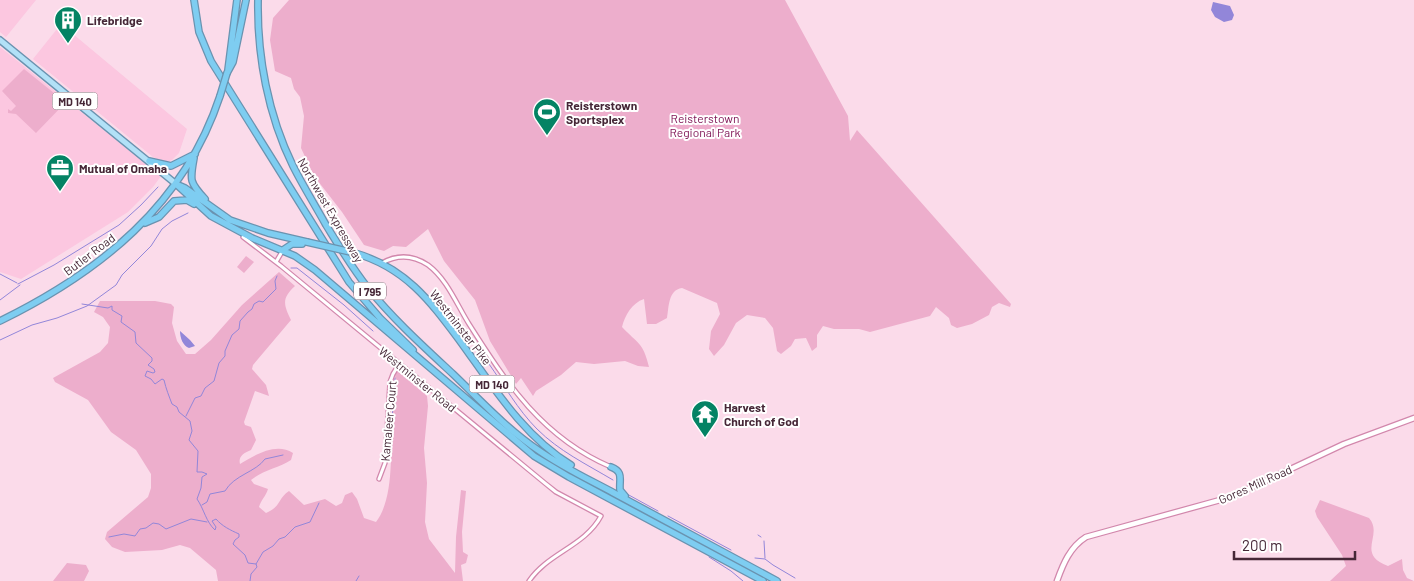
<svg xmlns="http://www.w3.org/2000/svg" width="1414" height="581" font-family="Barlow,sans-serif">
  <rect width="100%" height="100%" fill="#fbdbea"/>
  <path fill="#fcc7e0" d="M0,0H36L6,37L0,32Z
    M61,24L187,129L179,153L172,160L165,163L153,157L33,59Z
    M0,47L161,176L153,187L128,212L21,279L0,272Z"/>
  <path fill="#edaecc" d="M289,0H785L848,116L850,141L857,130L1011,304L1010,307L999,303L992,307L989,315L972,324L957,328L951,325L949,318L936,307L930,316L870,332L859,329H834L823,326L817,335V347L812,351L806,338L795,339L791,346L781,354L777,351L773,328L765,318L747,315L736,323L724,345L714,356L709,349L711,331L720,314L717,303L682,288C668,290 669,307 667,318L656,324H647L644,299C632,303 625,315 622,327C638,344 643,342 649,367L638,366L625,361L594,364L576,362L561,375L536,391L533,396L521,378L516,384L490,341L475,300L444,261L428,229L406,247L393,246L384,251L364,245L342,212L314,176L301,148L304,116L300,97L294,89L291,78L275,71L270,40L273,18Z
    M24,69L59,97L62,96L66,102L36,133L16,114L8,113V109L11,111L16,106L2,91Z
    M246,256L254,262L244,273L237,267Z
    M279,272L295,286C282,298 283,304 291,320L253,365L252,369L266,385L269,396L255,391L244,422L245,425L251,427L256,440L251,450C244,453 238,456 240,464C255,455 276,442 293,453L291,460C279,468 263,470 251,480L254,484L268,489C266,496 261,500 259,507L266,513C281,507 278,498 289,491L304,505L325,499L336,506L342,503L345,495L352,492L357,499L364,518L376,522C395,497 390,450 392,419C392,412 394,404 395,396C396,387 395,378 395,369L427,396L428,406L424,448L427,483L425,522L429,539L455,573L456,537L461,490L466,491L462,532L463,552L468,555L466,563L461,565L463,581H218L216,570L190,548L180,545L162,550L125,552L112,547L105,539L107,532L148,497L151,488V474L136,450L111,432L88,400L55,382L53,378L100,352L108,343L110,327L103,317L94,312L100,301H155L171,304L174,307L172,323L177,341L186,354H195L211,340L242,305Z
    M1320,500L1369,518C1384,535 1355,554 1388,566L1402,559L1403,570L1407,578L1414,581H1330L1346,566L1342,555L1317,517L1315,511Z
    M67,563L86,565L89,571L84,581H53Z"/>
  <path fill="#9286d9" d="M1213,2L1230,6L1234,15L1232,20L1224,22L1215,17L1211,10Z
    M180,331L190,340L195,346L189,348C183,346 180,338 180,331Z"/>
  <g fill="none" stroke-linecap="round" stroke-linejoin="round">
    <path stroke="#9286d9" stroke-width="1" d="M291,268H297L344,305L373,331
      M0,274L17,283
      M18,284L54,265L119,225L141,205L158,187
      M0,300L20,285
      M82,304L108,308L112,306V310L122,316L121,322L135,332L136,343L152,358V361L148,365L154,369L155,372L153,373L147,371L145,376L151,379L155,384L162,379L164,380C166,389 169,396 172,404L177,407L179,412L190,421L192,431L189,440L198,451L197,472H202L207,474L202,477L201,488L197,499C204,509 206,522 215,530L216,527L212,521L216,519C222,526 230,530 239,534V537L235,540L233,544L245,555L248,563L256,564
      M0,340L32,325L57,318L87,306L116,285L122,275L151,246L162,229L172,221L188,213
      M489,364C504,385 518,410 537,429C559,451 586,464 613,480
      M186,416L195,398L201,396L205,388L214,381L219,363L225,356V351L232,335L239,329L240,321L248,312L252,309L254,304L259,301L263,302L276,289L275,281L277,276
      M389,461L395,378
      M627,494L658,511
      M202,505L207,502L210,494L225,491C234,475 256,472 265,459L283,455
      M668,516L731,550
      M758,535L761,537
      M109,537L124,534L135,536L140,529L146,528L153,523L159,524L166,529L191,519L207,522
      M764,541L765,558
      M709,557L731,571L743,581
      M755,558L765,559L773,565L795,578
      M250,581L251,574L257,567L256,564L263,552L273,546L279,539L285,537L295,527L310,522L319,503
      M356,581L359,576"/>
    <g stroke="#d287ac" stroke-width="5.5">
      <path id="street" d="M245,234L243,237L281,266L546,484L556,492L601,516C585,546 548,553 529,581
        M276,262L283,250
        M382,263C398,254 413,255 428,265C447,279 457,305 469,324C507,384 543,438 611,467
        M379,479L385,463L390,382L393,374L399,364"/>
    </g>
    <g stroke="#d287ac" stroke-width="7">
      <path id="secondary" d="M1057,581C1063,564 1070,547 1086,537L1231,497L1344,444L1414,418"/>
    </g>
    <g stroke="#6a93b0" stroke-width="8">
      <path id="primary" d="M0,40L176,184"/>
    </g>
    <g stroke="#6a93b0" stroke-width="8">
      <path id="highway" d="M194,0L199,32L211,61L349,282L380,318L413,350
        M258,0C257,56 268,115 293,166C303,186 315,205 326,225C339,246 352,268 368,288C393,319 424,347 453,374C480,400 507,429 538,450C562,467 588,479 614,493
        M228,70L237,0
        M227,73L233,62L246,0
        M194,158C190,180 189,182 205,199
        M149,161L171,166L195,154
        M176,184L211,216L252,238L295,256L315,270L534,456L569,477L763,581
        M178,185L185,188L230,220L268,233L307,242
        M145,223L159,217L174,201L187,200L194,204
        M283,250L292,244H302
        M355,253C406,268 430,301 460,341C492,385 523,436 571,465
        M0,321C100,272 184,205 220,96
        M611,467C624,472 619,479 620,490L625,496
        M612,492L777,581"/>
    </g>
    <use href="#street" stroke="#fff" stroke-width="3"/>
    <use href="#secondary" stroke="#fff" stroke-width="4.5"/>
    <use href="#primary" stroke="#b2e1f7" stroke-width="5"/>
    <use href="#highway" stroke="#7ecdf1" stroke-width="5.5"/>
    <g stroke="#6a93b0" stroke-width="8" stroke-linecap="butt">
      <path id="highway-bridge" d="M220,96L227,73
        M307,242L355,253"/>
    </g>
    <use href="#highway-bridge" stroke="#7ecdf1" stroke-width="5.5"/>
  </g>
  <defs>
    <g id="building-pin" transform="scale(1.4375)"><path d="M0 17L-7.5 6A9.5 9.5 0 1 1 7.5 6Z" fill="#048364" stroke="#fff"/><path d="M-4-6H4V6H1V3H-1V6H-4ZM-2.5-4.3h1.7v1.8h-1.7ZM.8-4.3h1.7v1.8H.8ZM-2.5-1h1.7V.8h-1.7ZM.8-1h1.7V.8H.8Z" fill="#fff"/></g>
    <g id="stadium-pin" transform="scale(1.4375)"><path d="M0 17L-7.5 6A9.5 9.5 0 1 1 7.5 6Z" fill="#048364" stroke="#fff"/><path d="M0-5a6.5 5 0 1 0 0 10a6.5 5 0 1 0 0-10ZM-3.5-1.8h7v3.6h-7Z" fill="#fff"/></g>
    <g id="office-pin" transform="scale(1.4375)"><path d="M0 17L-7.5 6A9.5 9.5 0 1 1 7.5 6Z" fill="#048364" stroke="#fff"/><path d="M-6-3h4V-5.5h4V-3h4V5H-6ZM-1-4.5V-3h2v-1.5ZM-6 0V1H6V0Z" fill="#fff"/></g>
    <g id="temple-pin" transform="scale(1.4375)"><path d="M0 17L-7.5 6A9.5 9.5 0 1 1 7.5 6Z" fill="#048364" stroke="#fff"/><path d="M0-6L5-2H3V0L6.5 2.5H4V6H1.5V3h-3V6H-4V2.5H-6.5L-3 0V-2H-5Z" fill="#fff"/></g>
  </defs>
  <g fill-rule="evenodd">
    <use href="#building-pin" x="68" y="20"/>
    <use href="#stadium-pin" x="547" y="112"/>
    <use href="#office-pin" x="60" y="168"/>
    <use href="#temple-pin" x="705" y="414"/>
  </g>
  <g text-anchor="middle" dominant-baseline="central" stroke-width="4" stroke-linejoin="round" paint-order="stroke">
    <g fill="#fff" stroke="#7e6873" stroke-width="1">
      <rect x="52.5" y="92.5" width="45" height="17" rx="4"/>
      <rect x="354" y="282.5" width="32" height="17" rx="4"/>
      <rect x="469.5" y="375.5" width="45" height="17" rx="4"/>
    </g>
    <g font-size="11" font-weight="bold" fill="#462737">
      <text x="75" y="101">MD 140</text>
      <text x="370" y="291">I 795</text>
      <text x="492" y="384">MD 140</text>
    </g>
    <g font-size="12" font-weight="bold" fill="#462737" stroke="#fff" text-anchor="start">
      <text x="87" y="20">Lifebridge</text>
      <text x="566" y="105">Reisterstown<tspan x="566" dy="14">Sportsplex</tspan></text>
      <text x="79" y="168">Mutual of Omaha</text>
      <text x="724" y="407">Harvest<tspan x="724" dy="14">Church of God</tspan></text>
    </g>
    <g font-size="12" fill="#801757" stroke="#fff">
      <text x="705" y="118">Reisterstown<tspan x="705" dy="14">Regional Park</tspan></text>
    </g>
    <g font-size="12" fill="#462737" stroke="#fff">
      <text transform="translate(331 210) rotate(60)">Northwest Expressway</text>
      <text transform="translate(89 254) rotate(-37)">Butler Road</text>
      <text transform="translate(461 327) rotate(52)">Westminster Pike</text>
      <text transform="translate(418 379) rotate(39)">Westminster Road</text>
      <text transform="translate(388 421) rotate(-85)">Kamaleer Court</text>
      <text transform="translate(1255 484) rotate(-24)">Gores Mill Road</text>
    </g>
  </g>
  <path d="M1234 551v8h121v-8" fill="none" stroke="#462737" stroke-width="2.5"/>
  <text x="1242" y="551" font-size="15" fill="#462737" stroke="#ffffff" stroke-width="4" paint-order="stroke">200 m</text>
</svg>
